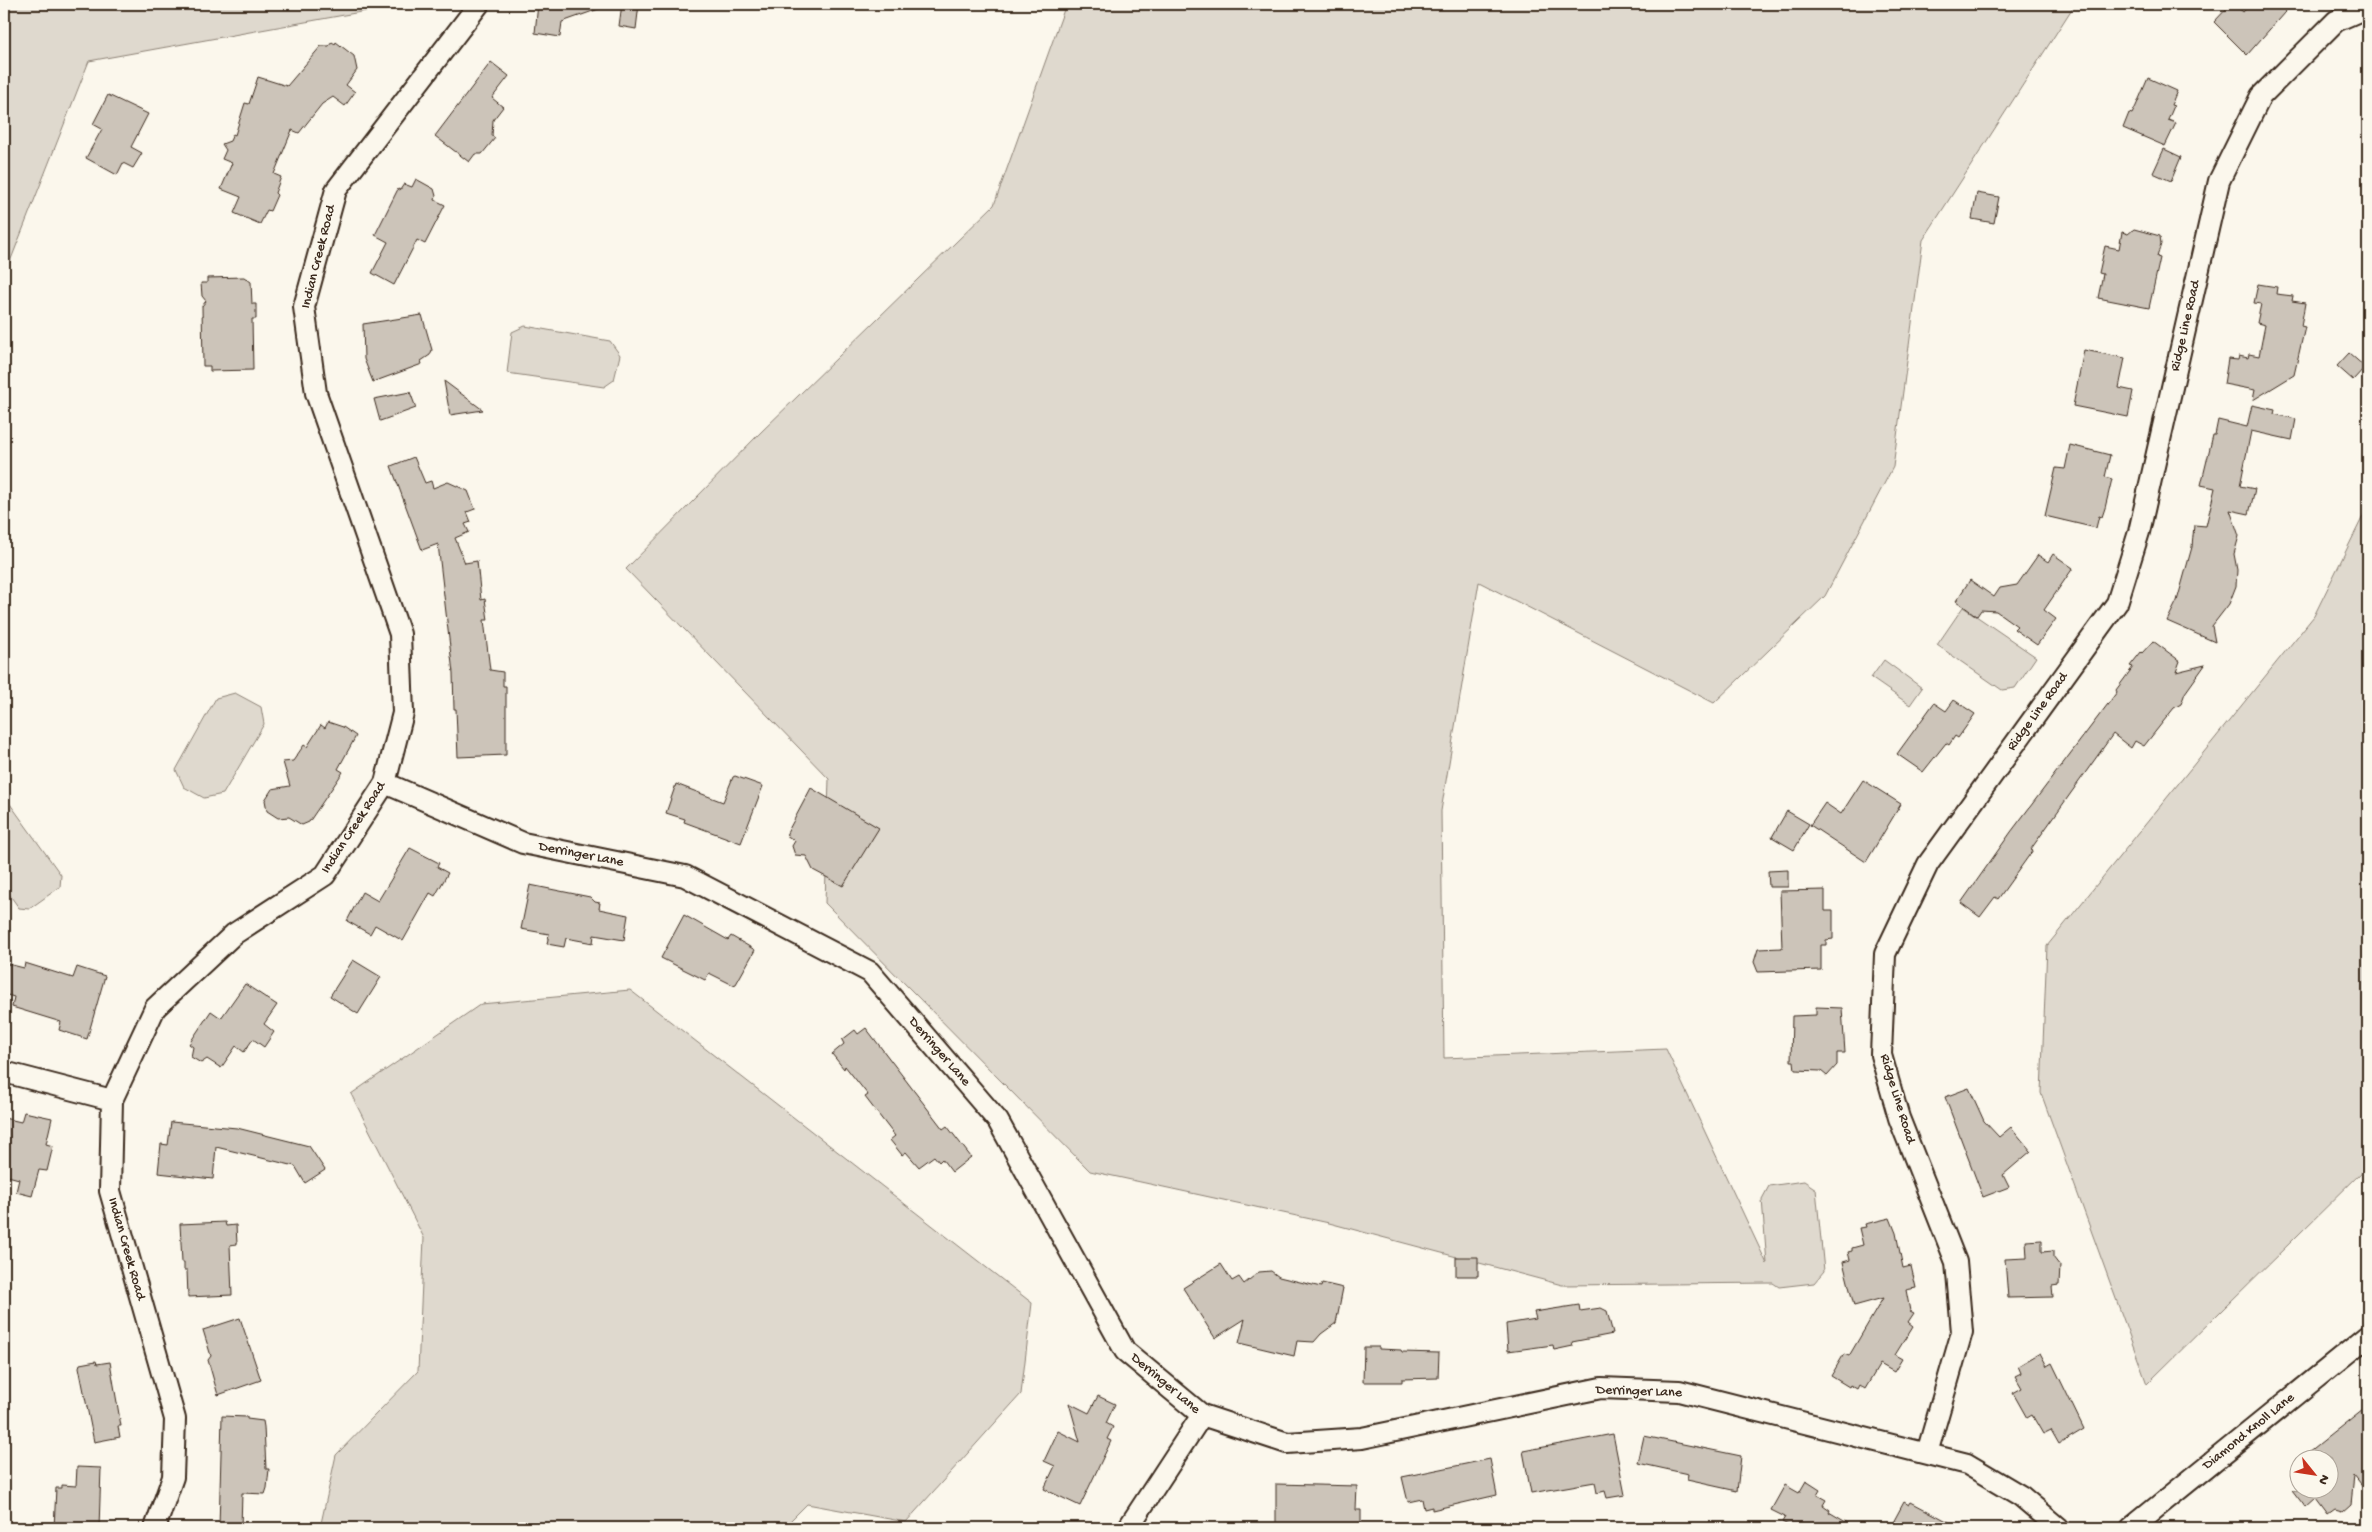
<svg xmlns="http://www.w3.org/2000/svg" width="2372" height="1532" font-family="'Gochi Hand',sans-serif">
  <rect width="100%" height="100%" fill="#fbf7ec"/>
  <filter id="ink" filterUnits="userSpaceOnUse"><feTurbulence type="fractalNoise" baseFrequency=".02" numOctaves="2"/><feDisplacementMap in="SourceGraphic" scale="10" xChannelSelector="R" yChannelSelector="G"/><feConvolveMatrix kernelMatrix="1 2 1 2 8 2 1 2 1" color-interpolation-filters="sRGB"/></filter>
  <g filter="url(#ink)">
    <path fill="#dfd9ce" stroke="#8d8276" d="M4,4H384L383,8L89,61L4,277Z
      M1066,4H2075L1923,240L1893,467L1825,596L1714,703L1479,582L1441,811L1444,1058L1666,1049L1767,1264L1762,1199L1769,1186L1804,1181L1816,1189L1824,1271L1814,1283L1779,1287L1773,1283L1562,1285L1329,1223L1090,1171L825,903L829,779L626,569L760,433L994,205Z
      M525,326L610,341L620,355L614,380L604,387L507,373L512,332Z
      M2368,506V1166L2147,1384L2041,1093L2047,946L2314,616Z
      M1963,607L2036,657L2015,688L2002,690L1937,645Z
      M1884,660L1922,688L1910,705L1871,678Z
      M235,693L261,707L264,724L223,794L204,798L184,787L176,770L216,698Z
      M4,803L10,804L61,875L60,887L29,909L19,908L4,887Z
      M630,990L1032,1303L1021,1394L906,1522L807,1504L783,1528H320L336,1455L418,1371L424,1238L351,1094L481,1004Z"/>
    <path fill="#ccc4b9" stroke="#3b2a1e" d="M538,4H606L607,6L562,22L560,37L535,33Z
      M622,4H639L636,29L619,26Z
      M2231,4H2234L2243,12L2251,4H2292L2247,55L2214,22Z
      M332,42L335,44L336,42L354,56L357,70L346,85L355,92L345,106L333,97L322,104L299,133L292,130L274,174L281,177L275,193L277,195L270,211L267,210L260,224L234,213L241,197L221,189L232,163L222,159L226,150L222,144L230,141L233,134L235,135L245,103L249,104L258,77L287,86L321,46H329Z
      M491,62L509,76L492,98L503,107L493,120L492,136L495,138L482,154H475L469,162L435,136Z
      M2148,78L2177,91L2171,105L2174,106L2168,120L2176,123L2165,146L2123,128L2129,113L2132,114L2136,106Z
      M108,95L148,114L131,147L142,153L133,168L123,163L117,175L86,158L102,129L93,124Z
      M2164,149L2181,157L2171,181L2153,173Z
      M416,179L434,189L436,196L435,200L445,205L425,244L417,240L394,285L372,273L388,242L375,235L398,189L400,190L404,184L412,187Z
      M1977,193L1999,197L1994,223L1972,219Z
      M2134,229L2160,236L2161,244L2157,257L2160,258L2149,308L2098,298L2103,274L2099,273L2105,246L2119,249L2122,232L2128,234Z
      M244,277L251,282L252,304H256V319H252L253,370L210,371V366H203L202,306L206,301L202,296L201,283H207V278Z
      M2258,284L2277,287L2276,294L2293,296L2292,301L2305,303L2301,326L2305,327L2294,375L2253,400L2255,390L2224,384L2228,359L2238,360L2239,356L2248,358L2249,354L2259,356L2265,325L2257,323L2261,304L2254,303Z
      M422,315L432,350L430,355L421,361L422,364L373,382L364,359L363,324Z
      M2084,350L2125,358L2119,388L2133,391L2128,417L2073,406Z
      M2349,353L2365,367L2353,380L2337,366Z
      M444,381L483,410L450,415Z
      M410,392L416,408L380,421L374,399Z
      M2252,405L2275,410L2274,414L2296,419L2292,440L2251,431L2240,486L2255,489L2249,514L2230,510L2239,536L2234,554L2237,570L2236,586L2229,604L2212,626L2215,642L2167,621L2177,601L2192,547L2194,525L2206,526L2215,488L2201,485L2213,435H2215L2218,420L2247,427Z
      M2070,445L2110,455L2105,477L2112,479L2105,508L2102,517L2099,516L2096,528L2045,516L2056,468L2065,469Z
      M414,457L425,483L431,481L433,488L448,482L468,491L475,509L467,512L471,522L465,524L469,532L455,538L465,563L477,561L481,600L485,599L488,620H484L490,670L503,672V686H506V755L458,757L456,709H454L453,673L438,544L422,550L391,466Z
      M2053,554L2073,568L2044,610L2056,619L2037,645L2014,629L2017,626L1996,611L1981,610L1977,616L1956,601L1970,580L1994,597L2000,588L2017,585L2038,555L2048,562Z
      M2153,641L2180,661L2176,672L2205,665L2185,693L2181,704L2174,708L2144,746L2135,741L2131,748L2113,734L2031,849L2033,850L1998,899L1995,897L1980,917L1961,903L2011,832L2117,692L2116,690L2133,667L2130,666L2141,652L2142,653Z
      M1954,700L1975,714L1958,738L1955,736L1949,745L1946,743L1923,772L1897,754L1934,703L1946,711Z
      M328,722L343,727L356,736L338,769L343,772L309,822L302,825L289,817L278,818L267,811L265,800L272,789L290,786L283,762L293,761L304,745L307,747L321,725L325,728Z
      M735,776L763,786L741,843L684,822L685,819L666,813L676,784L723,802L733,777Z
      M1863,780L1901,804L1866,862L1810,825L1825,803L1841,814Z
      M811,788L879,828L843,886L813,870L806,856L795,855L792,846L795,841L786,835Z
      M1787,811L1809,824L1794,850L1772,837Z
      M410,848L439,863L437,867L448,873L435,896L430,893L403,941L375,925L370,934L347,921L362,892L378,901Z
      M1788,870V887H1769L1768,871Z
      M530,885L590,897L595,902L600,903L599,909L628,915L624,940L594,935L593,943L566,938L564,947L547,944L549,934L521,929Z
      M1825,890V911H1833V939L1826,940V945H1821V970L1758,972L1754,962L1758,949L1782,948L1780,891Z
      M684,915L728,940L731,936L755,950L736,984L733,985L709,973L705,980L661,958Z
      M353,960L381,977L358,1014L330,996Z
      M4,963L24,968L25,963L73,978L77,967L105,976L87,1039L59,1030L61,1022L12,1007L14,997L4,994Z
      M245,984L277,1005L264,1024L274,1032L264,1047L253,1039L244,1052L236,1046L221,1068L207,1059L201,1063L191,1057L193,1047L189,1044L211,1011L221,1018Z
      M1816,1007L1842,1008L1845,1053H1837V1065L1827,1076L1821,1071L1795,1070L1794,1061H1791L1792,1016L1816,1015Z
      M866,1028L943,1129L947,1126L971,1157L952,1172L942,1159L939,1162L934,1156L919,1167L906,1152L902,1155L890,1140L895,1136L865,1097L868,1095L845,1066L844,1069L832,1054L844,1044L842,1040L855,1030L858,1034Z
      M1969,1088L1984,1121L1999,1137L2011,1127L2031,1151L2003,1175L2009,1187L1983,1197L1945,1097Z
      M24,1112L52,1118L46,1144L53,1146L47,1171L39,1170L32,1196L16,1192L19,1179L4,1175V1118L21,1122Z
      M171,1122L237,1128L309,1146L325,1170L305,1183L295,1166L216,1147L213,1179L158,1173L161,1144L168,1145Z
      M1890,1218L1896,1233L1903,1268L1911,1266L1916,1288L1906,1290L1910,1311L1914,1313L1908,1322L1913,1326L1895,1355L1902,1359L1894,1372L1880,1364L1865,1389L1859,1385L1857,1389L1850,1385L1849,1387L1831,1376L1844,1354L1849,1356L1883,1298L1854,1306L1843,1262L1850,1260L1848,1252L1852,1251V1248L1863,1245L1859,1228L1866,1227L1865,1224Z
      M225,1222L226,1226L236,1225L237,1244L230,1245L232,1295L188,1297L187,1270H184V1262H182L180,1224Z
      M2042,1240V1252L2053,1251V1257L2060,1266L2059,1285L2052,1286L2053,1297L2008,1298L2005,1259L2027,1258L2026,1241Z
      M1456,1257H1478V1276H1456Z
      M1221,1264L1232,1281L1239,1277L1244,1284L1259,1272L1271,1271L1279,1277L1321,1287L1322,1283L1343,1288L1336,1323L1321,1334L1314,1342L1297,1341L1294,1356L1239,1343L1245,1319L1215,1338L1183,1288Z
      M1579,1305L1580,1311L1601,1308L1607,1311L1613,1334L1572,1342L1573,1346L1554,1350L1553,1345L1508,1351L1506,1324L1536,1319L1534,1312Z
      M240,1318L261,1380L218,1395L208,1360L211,1356L203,1330Z
      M1364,1347H1379V1349L1401,1350L1402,1352L1439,1353L1438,1378L1402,1379V1382H1363Z
      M2040,1353L2047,1366L2052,1363L2084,1429L2059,1444L2051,1430L2043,1434L2032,1415L2027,1418L2013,1393L2022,1388L2015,1376L2021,1373L2018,1366Z
      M96,1361L97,1364L110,1362L121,1426H118L120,1437L94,1442L79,1367L80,1364Z
      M1098,1396L1115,1404L1106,1423L1113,1427L1107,1439L1111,1441L1080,1506L1044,1489L1055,1466L1044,1461L1058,1431L1080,1442L1069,1403L1089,1413Z
      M2368,1405V1494L2354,1476L2351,1504L2342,1512L2335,1510L2328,1515L2316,1499L2306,1508L2292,1490H2330V1460H2299Z
      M222,1416L247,1417V1419L263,1421L264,1427L266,1469H269L267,1488L265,1494L242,1493L241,1528H219Z
      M1613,1434L1625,1495L1607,1498L1605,1491L1597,1493L1595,1482L1531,1493L1523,1451Z
      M1644,1436L1741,1456L1737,1491L1687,1480L1688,1474L1638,1463Z
      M1490,1459L1497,1495L1432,1510V1507L1424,1509L1422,1499L1408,1502L1402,1477Z
      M77,1467L101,1468L99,1528H54L56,1488H62V1485L76,1486Z
      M1806,1481L1820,1490L1817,1495L1826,1500L1823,1505L1830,1510L1829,1512L1856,1528H1794L1782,1522L1785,1517L1771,1510L1785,1485L1799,1493Z
      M1276,1484L1357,1486L1356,1510H1361V1526H1354V1528H1276Z
      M1904,1502L1909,1505L1911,1502L1960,1528H1890Z"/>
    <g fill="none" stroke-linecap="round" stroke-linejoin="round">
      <g stroke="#3b2a1e" stroke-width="24">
        <path id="minor" d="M385,783L523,843L685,876L870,972L998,1121L1125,1351L1202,1415L1287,1443L1362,1438L1601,1388L1679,1391L1967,1464L2021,1496L2059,1528
          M4,1072L112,1100
          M1927,1453L1962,1332L1956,1262L1899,1118L1881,1055L1885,954L1928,864L2117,603L2139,532L2219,181L2261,96L2336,21L2368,7
          M155,1528L173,1477L175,1419L110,1191L112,1100L155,1008L234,934L325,875L385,783L403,713L400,634L316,393L304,307L336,190L479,4
          M1128,1528L1202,1415
          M2131,1528L2368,1336"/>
      </g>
      <use href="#minor" stroke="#fbf7ec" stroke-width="20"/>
    </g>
  </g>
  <g text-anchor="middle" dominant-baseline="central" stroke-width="4" stroke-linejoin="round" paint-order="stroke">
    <g font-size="14" fill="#3b2a1e" stroke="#fbf7ec">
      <text transform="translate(319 257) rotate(-76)">Indian Creek Road</text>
      <text transform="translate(2186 326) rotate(-77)">Ridge Line Road</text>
      <text transform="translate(2038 712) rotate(-54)">Ridge Line Road</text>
      <text transform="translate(354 828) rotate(-57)">Indian Creek Road</text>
      <text transform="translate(581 855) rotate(11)">Derringer Lane</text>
      <text transform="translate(939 1052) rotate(49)">Derringer Lane</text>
      <text transform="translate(1897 1099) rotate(73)">Ridge Line Road</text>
      <text transform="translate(126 1249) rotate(74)">Indian Creek Road</text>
      <text transform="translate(1165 1384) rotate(40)">Derringer Lane</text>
      <text transform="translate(1639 1392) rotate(2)">Derringer Lane</text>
      <text transform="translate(2249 1432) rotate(-39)">Diamond Knoll Lane</text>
    </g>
  </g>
  <rect width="2372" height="1532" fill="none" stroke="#fbf7ec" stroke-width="20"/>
  <rect x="10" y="10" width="2352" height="1512" fill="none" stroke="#3b2a1e" stroke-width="2" filter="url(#ink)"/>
  <g transform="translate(2314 1474) rotate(120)"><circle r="24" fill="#fbf7ec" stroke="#aea59a"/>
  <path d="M0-4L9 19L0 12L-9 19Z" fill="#c8321e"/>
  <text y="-8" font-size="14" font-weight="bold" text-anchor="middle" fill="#3b2a1e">N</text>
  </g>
</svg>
